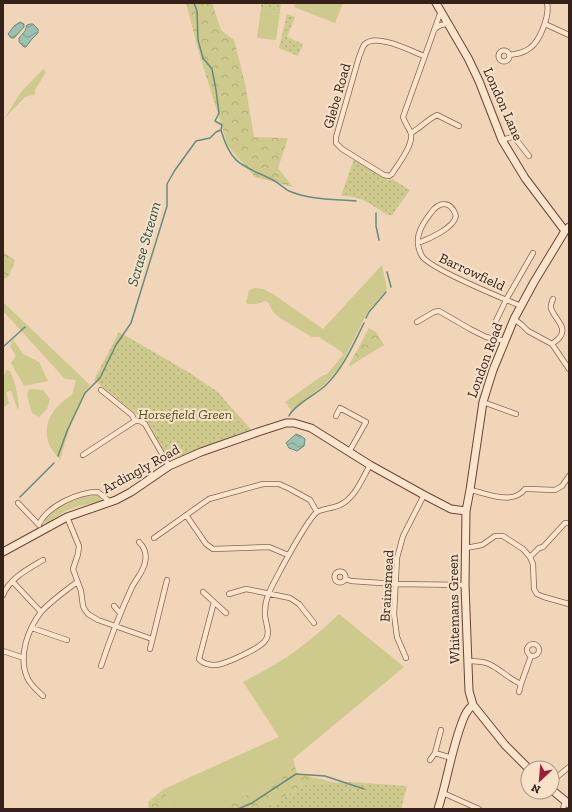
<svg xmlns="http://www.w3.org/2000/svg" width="572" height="812" font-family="'Zilla Slab',serif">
  <defs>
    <pattern id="forest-crowns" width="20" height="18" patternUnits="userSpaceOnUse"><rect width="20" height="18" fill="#cec98d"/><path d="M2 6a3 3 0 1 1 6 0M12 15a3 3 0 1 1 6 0" fill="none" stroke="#b2ac79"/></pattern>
    <pattern id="park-dots" width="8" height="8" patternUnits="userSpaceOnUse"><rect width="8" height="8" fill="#cec98d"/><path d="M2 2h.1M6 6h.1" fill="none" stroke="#b2ac79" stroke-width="1.8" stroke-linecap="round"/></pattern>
    <pattern id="water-waves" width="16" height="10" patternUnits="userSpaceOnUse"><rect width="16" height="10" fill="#9ec0b0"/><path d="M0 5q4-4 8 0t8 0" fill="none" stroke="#829c8e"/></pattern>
  </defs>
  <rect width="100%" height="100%" fill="#f0d5b9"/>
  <path fill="#cec98d" d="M296,3H343L335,23L294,7Z
    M261,8L280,11L276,40L257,38Z
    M43,69L46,72L35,90V94L25,97L4,119L21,92Z
    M382,265L387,289L368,311L340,367L324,385L291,410L285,402L322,376L327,374L343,355L342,352L319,337H312L280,318L273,312L268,302L264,301C260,304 251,305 246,303L249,290L255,288L263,289L273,294L323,329Z
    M3,302L90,385C75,407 68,434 60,460C56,455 51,449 49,444C41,423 55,405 72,395L76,380L65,379L3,311Z
    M13,339L23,354L39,362L48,381L24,386L11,363L16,356L10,346Z
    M6,370L10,371C16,383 18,396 19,409L17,408L11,391L6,392L9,403L3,408V373L5,374Z
    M29,389L43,390L50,399L47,409L39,417L32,413L27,395Z
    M97,495L101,499L100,502L79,506L65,511L47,524L44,522V519L61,506L82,497Z
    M339,614L404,667L293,759L266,786L216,809H171L164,789L279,737L243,682C264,671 288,658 306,643C318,634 328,624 339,614Z"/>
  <path fill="url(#forest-crowns)" d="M186,3H212L221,30L234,40L245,83L254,137L288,138L278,168L293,187L255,177L228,146L199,53Z
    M3,252L15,260L9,276L3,280Z
    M369,328L376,332L384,345L350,366L349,365Z
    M293,759L297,773L336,783L307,784L262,809H216L266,786Z
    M164,789L171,809H149L148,802Z"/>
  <path fill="url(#park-dots)" d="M261,3H281L280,11L261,8Z
    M287,14L295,17L287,37L303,44L298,56L279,48Z
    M354,159L388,180L392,179L410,190L392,215H388C371,205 361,195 341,196Z
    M119,332L190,373L219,393L226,402L252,430L169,460L149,424L94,380Z
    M350,782L407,786L401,809H262L307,784Z"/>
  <path fill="url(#water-waves)" stroke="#668d7c" d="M20,22L24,24V27L14,38H11L8,34L14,26Z
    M30,24H33L38,29V33L32,39L26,47H24L19,42V38L25,31L27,25Z
    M296,434L301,436L305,439L304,446L297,451L289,448L286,443Z"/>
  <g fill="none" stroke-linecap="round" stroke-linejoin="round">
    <path stroke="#668d7c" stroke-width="1.5" d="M221,130C231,165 242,165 271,179C278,182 283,188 289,191C310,200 334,199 356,201
      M376,213V226L379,240
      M387,272L391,287
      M366,318L369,312L386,292
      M3,347L25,327
      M289,416C294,405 315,395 325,386C343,369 353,345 364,323
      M58,456L67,431L85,393L100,378L116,345L131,323L167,206V184L175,170L196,141L210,138L216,132L221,130L222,125L215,121L219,113L216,90L212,69L203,58L198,40L197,11L194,3
      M20,497L54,463
      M238,809L252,803L296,774L325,776L364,789"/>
    <g stroke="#876553" stroke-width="6">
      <path id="street" d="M545,24L569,35
        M434,30C439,25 442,24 449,24
        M498.5 56a5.5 5.5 0 1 1 11 0a5.5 5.5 0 1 1-11 0Z
        M509,55C517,54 524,53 530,48C540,41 550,15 547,3
        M424,56C411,51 375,32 364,45C362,48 361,53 359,57L336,137V143L342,149L384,175L389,176L392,174C398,164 413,146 411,134C410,129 405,124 403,117L441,11
        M411,133C420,128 427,120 437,115L459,126
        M502,140L512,137L515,138L529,156
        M418,243C429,239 454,228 456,216C451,200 439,201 430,214C420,227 413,240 422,256C429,268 504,299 521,306
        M514,319L522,325L528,331L552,344L569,369
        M417,322L434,312L439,311L470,329L486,337L505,341
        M494,325L506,300L533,253
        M552,344C554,342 558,340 560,337C568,327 553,317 551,308C550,305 552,302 553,299
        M101,390L132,415L135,421H140L145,424L169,466
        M483,402L516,414
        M336,416L340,408L366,422L349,452
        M83,455L135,421
        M470,490C487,493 512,506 525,489H529L555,490L562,486L569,476
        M18,503L39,525
        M186,515L206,544L213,549L269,547L288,555
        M67,517L79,546L78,554L73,569L81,591L83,606L85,610L88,614L98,620L152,639
        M39,524C48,506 78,492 98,492L110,502
        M154,538L209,499L263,484H279L290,489L310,500L317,512
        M466,548L482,545L495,536H503L523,549L530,557L533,564L534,589L537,594L544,597L569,604
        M530,557L539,548L543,547L565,523H569
        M334.5 577a5.5 5.5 0 1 1 11 0a5.5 5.5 0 1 1-11 0Z
        M346,579L351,581L396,584L465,585
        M13,582L41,612
        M203,592L226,613
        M229,594L246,589L290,598L299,604L314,623
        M3,595C10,578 28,569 43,560
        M214,602L199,659C204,665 214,666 221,664C231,661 258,649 264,642C272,634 265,623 265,614C264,597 274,583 281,569C287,558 309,518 317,512C322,509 334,508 340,505C355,498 362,479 370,465
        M114,606L120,613
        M32,628L67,640
        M527 650a6 6 0 1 1 12 0a6 6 0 1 1-12 0Z
        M150,649L167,580
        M3,651L24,658
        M406,658L397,637L394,614L397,558L403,536L424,495
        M467,661C474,661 482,661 489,664C500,669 509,679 521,684L531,656
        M101,666C110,639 120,613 132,587C136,579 144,571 145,562C147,554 145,548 139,542
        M519,692L521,684
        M43,696C37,690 30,685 27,677C18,656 28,629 41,612C51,601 65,591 77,582
        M435,753L452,758
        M430,760L435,753L441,730
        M552,781L569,767
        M443,793L479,809
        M563,809L565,801"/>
    </g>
    <g stroke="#684637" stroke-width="9">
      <path id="secondary" d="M436,3L468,58L479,81L502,140L525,178L565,231
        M3,552L67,517L116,500L131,492L169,466L201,452L258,432L286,423H294L311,428L370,465L424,495L451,509L466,511
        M528,768L505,745L473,705L469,691L465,585L466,511L470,490L483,402L493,370L514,319L534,282L565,231L569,227
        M552,790L569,804
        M438,809C448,779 452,744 465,715C467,711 469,708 473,705"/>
    </g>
    <use href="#street" stroke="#fbe4cc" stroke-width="4.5"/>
    <use href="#secondary" stroke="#fbe4cc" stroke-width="7"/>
  </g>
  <g text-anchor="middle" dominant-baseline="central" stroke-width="4" stroke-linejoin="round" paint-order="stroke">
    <g font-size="14" fill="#352119" stroke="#f7e1c9">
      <text transform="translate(337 96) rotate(-74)">Glebe Road</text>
      <text transform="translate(503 104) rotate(66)">London Lane</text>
      <text transform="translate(472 272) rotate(25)">Barrowfield</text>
      <text transform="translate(485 360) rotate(-70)">London Road</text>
      <text transform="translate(141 469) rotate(-29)">Ardingly Road</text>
      <text transform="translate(387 586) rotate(-87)">Brainsmead</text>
      <text transform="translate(454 609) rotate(-91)">Whitemans Green</text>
    </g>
    <g font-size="14" font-style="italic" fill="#4f531e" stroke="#f7e1c9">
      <text x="185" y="414">Horsefield Green</text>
    </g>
    <g font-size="15" font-style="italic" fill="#27564a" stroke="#f7e1c9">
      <text transform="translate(144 244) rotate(-74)">Scrase Stream</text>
    </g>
  </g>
  <rect width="572" height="812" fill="none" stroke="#352119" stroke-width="8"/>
  <g transform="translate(540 780) rotate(206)"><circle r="19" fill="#f7e1c9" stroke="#a99483"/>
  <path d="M0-3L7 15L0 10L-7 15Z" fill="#9a1f37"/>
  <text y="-6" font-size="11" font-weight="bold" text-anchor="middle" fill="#352119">N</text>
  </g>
</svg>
